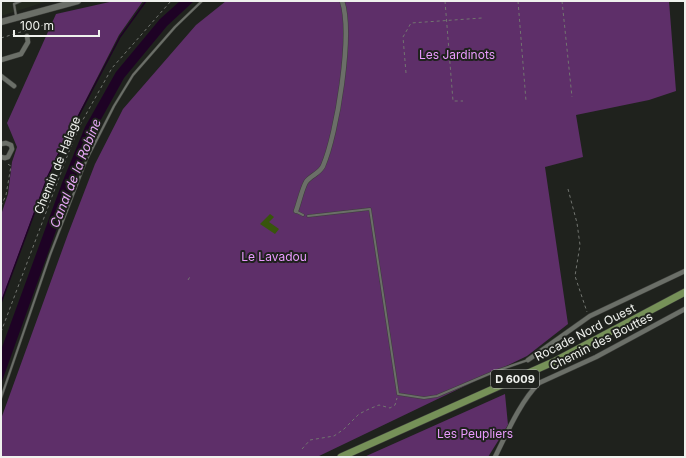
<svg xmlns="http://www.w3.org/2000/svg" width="686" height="458" font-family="Inter,sans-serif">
  <rect width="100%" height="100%" fill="#1f221d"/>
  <path fill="#242a1f" d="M1,1H48L1,16Z"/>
  <path fill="#5e2f69" d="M114,1H143L119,35L54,162L36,207L1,302V215L8,194L12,162L17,147L7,123L56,14Z
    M226,1H669L676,91L649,100L576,115L583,157L545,167L568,324L527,356L317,457H1V419L68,234L95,164L123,109L196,25Z
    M505,394L508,425L488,457H364Z"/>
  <path fill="#1e0225" d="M180,1H194L167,26L124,78L94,132L72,186L1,384V350L62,183L85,127L116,72L160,19Z"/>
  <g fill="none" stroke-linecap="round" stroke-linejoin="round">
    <path stroke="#1e0225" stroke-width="1.5" d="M1,303L48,176L58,155L120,37L146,1"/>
  </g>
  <path fill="#38550c" d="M270,214L274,217L269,222L279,229L275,234L260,224Z"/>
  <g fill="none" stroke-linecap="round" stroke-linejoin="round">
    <g stroke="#3c3e3a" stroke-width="3">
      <path id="lane" d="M16,16L14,4L21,1
        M297,212L303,215
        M308,216L370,209L398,394L424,398L437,396L496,371L528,360
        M1,398L50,255L87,159L114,106L133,75L175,27L202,1"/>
    </g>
    <g stroke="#3c3e3a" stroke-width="5.5">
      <path id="street" d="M1,60L21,54L28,42L27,36
        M1,76L14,86
        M1,144L6,143L11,145L12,149L8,157L5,158L1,157
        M296,211C299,203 302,189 306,182C310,176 320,173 323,166C337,134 353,34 342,1
        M528,360L590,316L685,271
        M495,457C507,433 520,402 539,383L596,357L685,309"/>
    </g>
    <g stroke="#3c3e3a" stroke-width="7">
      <path id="secondary" d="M1,22L78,1"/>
    </g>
    <g stroke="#3c3e3a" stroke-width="8">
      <path id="primary" d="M341,457L553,362L685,292"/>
    </g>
    <path stroke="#727570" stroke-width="1" stroke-dasharray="3 3" stroke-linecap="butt" d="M445,1L453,101H463
      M518,1L526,101
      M562,1L572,97
      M27,21L29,29
      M1,38L47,24
      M406,73L403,37L411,23L482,18
      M568,189L577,223L580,245L575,276L587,312
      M1,206L6,195L11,166L6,163
      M188,280L191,275
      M1,332L68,154L80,125L112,68L171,1
      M302,449L310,440L334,436L344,429L359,414L369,409L379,405L390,408L395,405L397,398"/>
    <use href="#lane" stroke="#6b6f68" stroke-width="2"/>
    <use href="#street" stroke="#6b6f68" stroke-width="4.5"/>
    <use href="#secondary" stroke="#6b6f68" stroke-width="6"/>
    <use href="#primary" stroke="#769158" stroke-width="7"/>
  </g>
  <g text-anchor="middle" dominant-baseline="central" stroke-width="4" stroke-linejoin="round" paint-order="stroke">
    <rect fill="#1f221d" stroke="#b1b3af" stroke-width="1" x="491" y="370" width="48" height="18" rx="3"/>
    <g font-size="11" font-weight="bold" fill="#eff1ed">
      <text x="515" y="379">D 6009</text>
    </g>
    <g font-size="12" fill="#ea9bfe" stroke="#1f221d">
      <text x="457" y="54">Les Jardinots</text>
      <text x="274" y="256">Le Lavadou</text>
      <text x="475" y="433">Les Peupliers</text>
    </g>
    <g font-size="12" fill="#eff1ed" stroke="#1f221d">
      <text transform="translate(57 165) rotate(-68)">Chemin de Halage</text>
      <text transform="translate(585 332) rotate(-27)">Rocade Nord Ouest</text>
      <text transform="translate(601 341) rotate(-27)">Chemin des Bouttes</text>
    </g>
    <g font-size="13" font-style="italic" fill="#e6a7f5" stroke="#1f221d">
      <text transform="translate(75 173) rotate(-68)">Canal de la Robine</text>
    </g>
  </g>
  <rect width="686" height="458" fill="none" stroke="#eff1ed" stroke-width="4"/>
  <path d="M14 30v6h85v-6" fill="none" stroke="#eff1ed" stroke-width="2"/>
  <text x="20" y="30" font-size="12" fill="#eff1ed" stroke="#1f221d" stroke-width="3" paint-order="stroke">100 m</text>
</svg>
